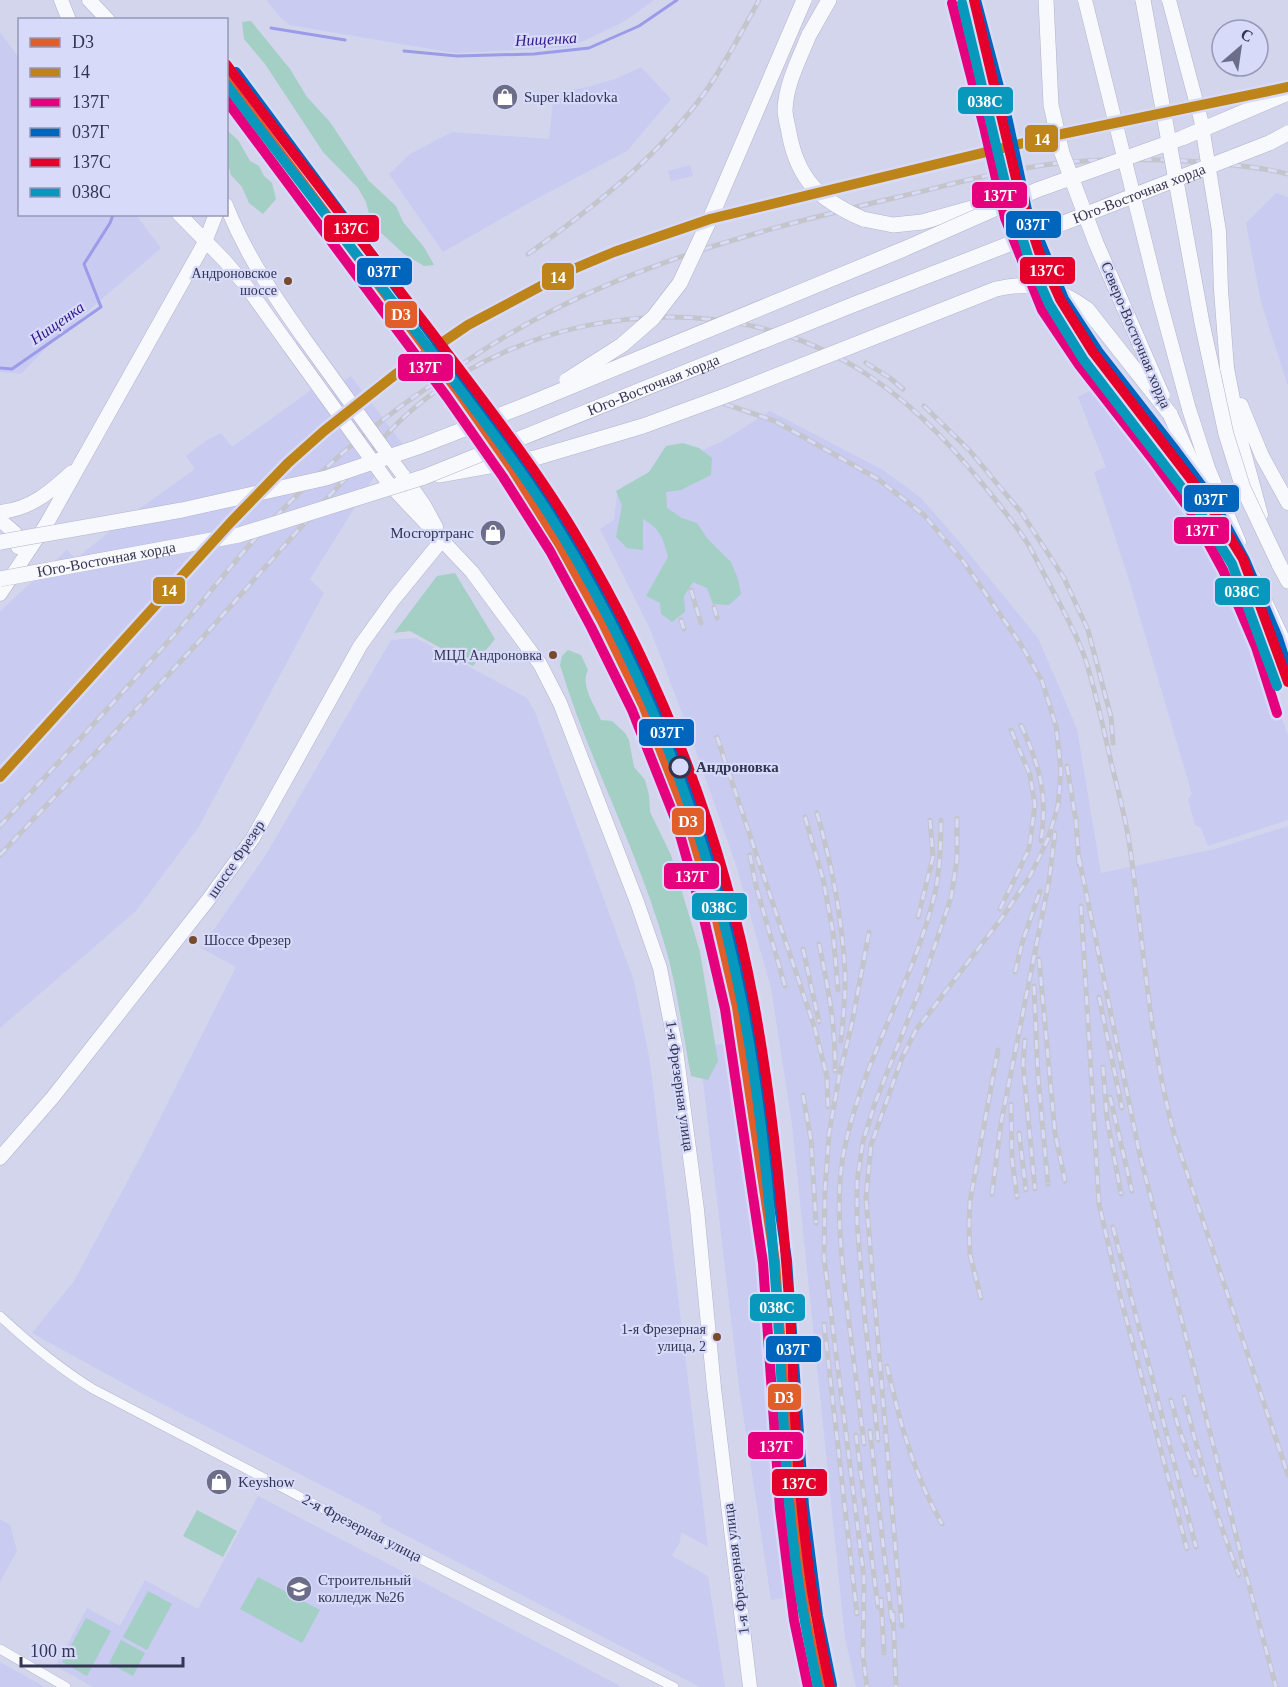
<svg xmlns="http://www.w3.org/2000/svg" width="1288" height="1687" font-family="Georgia,serif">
  <rect width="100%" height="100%" fill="#d3d5ed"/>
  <path fill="#c9cbf1" d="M266,0H654L625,21L571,47L455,53L289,25L280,17Z
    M0,32L19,58L20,214L136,215L161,248L51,343L21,374L0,372Z
    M641,67L671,99L627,151L534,200L443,252L389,174L410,154L452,132L549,139L554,93L588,87L618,78Z
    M690,165L693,176L671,181L668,171Z
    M1276,193L1288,197V386L1261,302L1246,223Z
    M351,376L404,446L375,475L310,579L324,593L198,828L136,911L0,1028V611L67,550L76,559L121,522L195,469L186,456L207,440L221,433L232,447L311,390L318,399Z
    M1099,386L1170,476L1201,523L1222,560L1253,635L1288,736V820L1208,846L1201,828L1195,825L1188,800L1192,794L1128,577L1094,472L1106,467L1078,397Z
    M770,411L883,470L921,498L962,545L1038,638L1077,729L1101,873L1215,849L1288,826V1687H856L845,1638L792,1124L771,988L736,865L687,726L650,629L600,529L614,520L617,495L667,466L721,442Z
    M416,638L527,698L535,712L634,981L650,1062L708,1547L681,1532L680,1542L672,1556L708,1576L725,1687H700L380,1522L382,1516L141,1393L32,1333L74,1281L141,1156L236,967L201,948L265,856L391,640Z
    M730,1043L758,1230L754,1232L766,1330L789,1597L771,1600L739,1387L699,1047Z
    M258,1496L400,1570L622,1687H93L56,1666L87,1608L120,1626L145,1580L198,1609Z
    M0,1519L10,1525L17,1551L0,1582Z
    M0,1662L45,1687H0Z"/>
  <path fill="#a3cfc5" d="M251,21L290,69L307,97L330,122L369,181L396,206L403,222L424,247L434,265L424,266L404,254L379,231L370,218L366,202L358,188L323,152L265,64L244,39L242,22Z
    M227,130L238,140L250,161L259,166L264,176L272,183L276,199L263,214L249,203L242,187L231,175L227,162Z
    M683,443L699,448L712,458L711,475L681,490L666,492L667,508L682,518L697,523L707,538L731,562L738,579L741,594L729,605L713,604L707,588L693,582L684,596L685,612L672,622L661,614L660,603L646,596L668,557C663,537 660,529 643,519V550L627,548L616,537L622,506L616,491L649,472L666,446Z
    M455,573L495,639L473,666L410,631L394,633L437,576Z
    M568,650L581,655L588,670C580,685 594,704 601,720L612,721L625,733L629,740L634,767L645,780L649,795L650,812L671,855L700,952L718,1061L708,1080L691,1076C683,1035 677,986 665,946C638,850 589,761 560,665L562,656Z
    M197,1510L237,1531L223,1557L183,1536Z
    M258,1577L320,1610L302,1643L240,1609Z
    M148,1591L172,1604L147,1650L123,1637Z
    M86,1618L111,1631L87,1676L62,1662Z
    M121,1640L145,1653L133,1676L109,1663Z"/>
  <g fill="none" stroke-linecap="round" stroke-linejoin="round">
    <path stroke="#9b9be9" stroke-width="3" d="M271,28L345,40
      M404,51L457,56L534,54L589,48L639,26L677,0
      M0,368L12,369L101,307L84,264L110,223L113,215"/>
    <g stroke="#b2b3cc" stroke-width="10">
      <path id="street" d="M0,1316C29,1343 59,1368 93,1389L389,1543L674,1687
        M0,1649L66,1687"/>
    </g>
    <g stroke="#b2b3cc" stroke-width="15">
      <path id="secondary" d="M61,0L69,20
        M89,0L108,20
        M226,205C246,255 272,293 303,337
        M179,214L225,261L247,287L290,347
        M1227,368L1241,441L1261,515
        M1241,405L1262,456L1288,503
        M1189,409L1208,468L1239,542
        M403,475L424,505L436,527
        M389,484L472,572L540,664L560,703L637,902L660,968L676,1050L697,1210L714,1388L750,1687
        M0,512C31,509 50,492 72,472
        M0,520L15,533L18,547
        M0,594L47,523L205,242L216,214
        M0,1158L53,1097L208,900L253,838L360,646L393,600L442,540"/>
    </g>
    <g stroke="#b2b3cc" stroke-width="16">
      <path id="primary" d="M1046,0L1051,105L1062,153
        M809,35L829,0
        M863,219L893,225L922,222L1008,198
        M1170,414L1209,501L1254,579L1288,651
        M439,475L535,458
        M1279,564L1288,581"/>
    </g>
    <use href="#street" stroke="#f8f9fc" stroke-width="9"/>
    <use href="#secondary" stroke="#f8f9fc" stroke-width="14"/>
    <use href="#primary" stroke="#f8f9fc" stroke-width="15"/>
    <g stroke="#c4c4cb" stroke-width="5">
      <path id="rail" d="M528,254C594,207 658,157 706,91C726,62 743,30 759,0
        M866,363L890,378L903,389
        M446,376C577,278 737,235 894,198C938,188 982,175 1026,168C1084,157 1145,158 1203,162C1231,165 1261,167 1288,174
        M725,404L775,421L878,479L924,515L963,561L1020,643L1042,681L1056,726L1061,771L1058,806L1048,839L1030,876L1004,915L916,1030L902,1058L871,1145L866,1198L902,1626
        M924,406L970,451L1004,492L1021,512L1064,578L1088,630L1111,717L1113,743
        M691,590L701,623
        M714,607L717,618
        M681,620L684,629
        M1021,725C1040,767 1048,794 1041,841
        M717,737L815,1029L827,1077L828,1107
        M1067,766L1076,821L1079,864
        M817,813C832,865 842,918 845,972C846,994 843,1018 841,1041
        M805,817L823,879L833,932L838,990
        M0,826C58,763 117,699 174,635C201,604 226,571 253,541C309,479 375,421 445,376
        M0,855C71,779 143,703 213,626C263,570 312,513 364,459C377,445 390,430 404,417C524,308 721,282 860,370C908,400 945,438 981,482C997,502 1014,522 1028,544C1036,558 1043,573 1051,587C1063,610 1076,633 1085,658C1096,692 1103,727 1111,762C1118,790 1126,819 1130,848C1144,945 1149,1043 1175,1137L1288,1475
        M750,855L756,886L785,986
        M1079,858L1139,1151L1243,1563L1276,1687
        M1081,906L1099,1204L1121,1299L1187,1549
        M1000,909L1029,849L1035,805L1030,775L1011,730
        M918,917L933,857L930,820
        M819,944C828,986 836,1028 835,1071
        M803,949L819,1022
        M1039,959L1055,1133L1065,1181
        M1015,972L1023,940L1040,891
        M1034,986L1038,1077L1048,1184
        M1099,997L1122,1108
        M1025,1040L1023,1064L1035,1189
        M1103,1067L1107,1119L1121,1194
        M803,1095L811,1140L816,1223
        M1110,1097L1132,1191
        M1011,1104L1012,1159L1017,1197
        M1019,1133L1026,1190
        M992,1194L1001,1123L1049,881L1055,833
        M1113,1227L1196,1547
        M981,1298L970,1255L969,1227L970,1201L998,1050
        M824,1324L857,1614
        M887,1366C899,1419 914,1476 942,1524
        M1184,1397C1199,1458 1216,1516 1239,1575
        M1171,1400L1179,1429L1196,1475
        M870,1431L892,1622
        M856,1435L878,1607
        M878,1440L865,1320L857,1222V1182L863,1141L875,1103L919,992L951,898L957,859V818
        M864,1444C858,1393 851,1342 845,1290C840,1238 834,1188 847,1137C867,1053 915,977 935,893C940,869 941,845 941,820
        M881,1599L884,1653
        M893,1613L896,1687
        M862,1649L867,1687
        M863,1656L864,1578L824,1257L825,1191L829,1134L839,1077L852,1023L869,932"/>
    </g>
    <use href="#rail" stroke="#d7daf8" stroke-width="3" stroke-dasharray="9" stroke-linecap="butt"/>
    <g stroke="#b2b3cc" stroke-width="15" stroke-linecap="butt">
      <path id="secondary-bridge" d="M1085,0L1159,298L1189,409
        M1169,0L1201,120L1219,231L1221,290L1227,368
        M303,337L402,474
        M290,347L389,484"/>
    </g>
    <g stroke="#b2b3cc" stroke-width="16" stroke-linecap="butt">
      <g id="primary-bridge">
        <path d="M1143,0L1202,323L1226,434L1243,488L1279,564"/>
        <path d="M809,35C799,59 786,84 785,110C785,117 788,126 789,133C798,181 820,200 863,219"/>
        <path d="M1062,153L1096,243L1162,395"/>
        <path d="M567,380L622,345L653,318L680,283L710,219L804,0"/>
        <path d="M535,458L643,426L730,394L996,289C1032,281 1056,287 1087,309L1170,414"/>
        <path d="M0,542L182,510L326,478L418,447L526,405L904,249L1037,190L1182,138L1288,93"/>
        <path id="s1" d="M0,579L239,535L424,477L850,306L1269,143L1288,133"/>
      </g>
    </g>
    <use href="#secondary-bridge" stroke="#f8f9fc" stroke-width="14"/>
    <use href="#primary-bridge" stroke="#f8f9fc" stroke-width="15"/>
    <g stroke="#d7daf8" stroke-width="15">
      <path id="rail-1" d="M226,80L457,390L513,470L560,545L602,621L643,705L687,817L716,916L737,1007L775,1262L792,1507L806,1618L820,1687"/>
    </g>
    <g stroke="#d7daf8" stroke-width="15">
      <path id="rail-2" d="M0,777L230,523L288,463L324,431L396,374L468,325L571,270L614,252L710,219L1057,135L1288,87"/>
    </g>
    <g stroke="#d7daf8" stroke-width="15">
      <path id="rail-3" d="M952,3L984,127L1005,218L1042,310L1079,365L1154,461L1192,513L1223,570L1256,647L1277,713
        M226,100L447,397L503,477L550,551L591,627L632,710L676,821L704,919L725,1009L763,1263L780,1509L794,1620L808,1687"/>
    </g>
    <g stroke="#d7daf8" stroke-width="15">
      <path id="rail-4" d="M976,0L1008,121L1027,210L1064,299L1098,351L1173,447L1213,501L1245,560L1278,638L1288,669
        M236,72L467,383L523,463L570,539L613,616L654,700L698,813L728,913L749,1005L787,1260L804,1506L818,1616L832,1685"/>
    </g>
    <g stroke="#d7daf8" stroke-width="15">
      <path id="rail-5" d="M974,0L1018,187L1039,252L1060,299L1093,352L1206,499L1243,559L1288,682
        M226,64C294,155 364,244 433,334C481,398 531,461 573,530C661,676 723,836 754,1003C773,1106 783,1210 790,1314C794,1391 796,1469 806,1546C811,1593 820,1640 830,1687"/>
    </g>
    <g stroke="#d7daf8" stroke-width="15">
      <path id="rail-6" d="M962,3L1007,191L1028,256L1049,304L1083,359L1196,506L1232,564L1277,686
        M226,84C293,174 362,261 430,350C476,411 524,472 563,537C650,681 710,839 742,1004C762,1108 771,1214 778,1319C783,1395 784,1472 794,1548C799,1595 808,1641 818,1687"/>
    </g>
    <use href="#rail-1" stroke="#e15d29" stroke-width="10"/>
    <use href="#rail-2" stroke="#bc8419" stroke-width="10"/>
    <use href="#rail-3" stroke="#e5007d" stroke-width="10"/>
    <use href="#rail-4" stroke="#0065bd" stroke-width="10"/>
    <use href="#rail-5" stroke="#e4002b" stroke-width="10"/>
    <use href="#rail-6" stroke="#0898bc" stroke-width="10"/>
  </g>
  <defs>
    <g id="shop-disc" transform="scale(1.35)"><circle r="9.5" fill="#6c6d89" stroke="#d7daf8"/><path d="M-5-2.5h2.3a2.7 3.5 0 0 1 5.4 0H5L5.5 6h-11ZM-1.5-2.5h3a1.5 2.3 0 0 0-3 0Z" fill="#fff"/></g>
    <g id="university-disc" transform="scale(1.35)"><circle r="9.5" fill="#6c6d89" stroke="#d7daf8"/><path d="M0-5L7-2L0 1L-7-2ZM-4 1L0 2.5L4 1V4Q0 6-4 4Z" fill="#fff"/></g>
  </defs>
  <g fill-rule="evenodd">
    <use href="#shop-disc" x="505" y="97"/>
    <use href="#shop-disc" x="493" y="533"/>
    <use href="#shop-disc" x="219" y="1482"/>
    <use href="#university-disc" x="299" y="1589"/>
  </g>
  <g fill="#7a4b2a" stroke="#d7daf8" stroke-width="2">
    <circle cx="288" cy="281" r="5"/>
    <circle cx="553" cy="655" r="5"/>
    <circle cx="193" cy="940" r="5"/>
    <circle cx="717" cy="1337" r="5"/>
  </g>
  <circle fill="#d7daf8" stroke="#343553" stroke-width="3" cx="680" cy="767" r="10"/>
  <g text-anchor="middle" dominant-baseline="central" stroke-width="4.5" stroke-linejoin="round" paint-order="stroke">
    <g font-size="14" fill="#343553" stroke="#d7daf8" text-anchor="end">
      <text x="277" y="273">Андроновское<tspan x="277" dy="17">шоссе</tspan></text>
      <text x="542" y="655">МЦД Андроновка</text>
      <text x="204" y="940" text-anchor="start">Шоссе Фрезер</text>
      <text x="706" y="1329">1-я Фрезерная<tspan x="706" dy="17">улица, 2</tspan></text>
    </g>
    <g font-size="15" fill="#343553" stroke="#d7daf8" text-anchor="start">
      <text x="524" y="97">Super kladovka</text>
      <text x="474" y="533" text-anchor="end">Мосгортранс</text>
      <text x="238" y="1482">Keyshow</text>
      <text x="318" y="1580">Строительный<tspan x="318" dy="17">колледж №26</tspan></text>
    </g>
    <g font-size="15" fill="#343553" stroke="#d7daf8">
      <text stroke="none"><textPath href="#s1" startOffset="1206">Юго-Восточная хорда</textPath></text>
      <text transform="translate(1136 335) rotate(67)">Северо-Восточная хорда</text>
      <text stroke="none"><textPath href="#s1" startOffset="684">Юго-Восточная хорда</textPath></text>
      <text stroke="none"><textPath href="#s1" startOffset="108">Юго-Восточная хорда</textPath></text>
      <text transform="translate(236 859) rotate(-56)">шоссе Фрезер</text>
      <text transform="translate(680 1086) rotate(82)">1-я Фрезерная улица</text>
      <text transform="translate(362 1528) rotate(27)">2-я Фрезерная улица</text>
      <text transform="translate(736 1569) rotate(-97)">1-я Фрезерная улица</text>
    </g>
    <g font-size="15" font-weight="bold" fill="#343553" stroke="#d7daf8" text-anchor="start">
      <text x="696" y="767">Андроновка</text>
    </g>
    <g font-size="16" font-style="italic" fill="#331790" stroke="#d7daf8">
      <text transform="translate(546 39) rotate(-3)">Нищенка</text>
      <text transform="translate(57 323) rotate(-35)">Нищенка</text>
    </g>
  </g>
  <g stroke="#d7daf8" stroke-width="2">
    <rect x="957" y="86" width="57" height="29" rx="6" fill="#0898bc"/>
    <rect x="1024" y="124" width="35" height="29" rx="6" fill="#bc8419"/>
    <rect x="971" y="181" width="57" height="28" rx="6" fill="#e5007d"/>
    <rect x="1005" y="210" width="57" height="29" rx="6" fill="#0065bd"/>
    <rect x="323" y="214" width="57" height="29" rx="6" fill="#e4002b"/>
    <rect x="1019" y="256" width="57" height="29" rx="6" fill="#e4002b"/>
    <rect x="356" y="257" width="57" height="29" rx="6" fill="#0065bd"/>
    <rect x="541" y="262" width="34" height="29" rx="6" fill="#bc8419"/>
    <rect x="384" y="300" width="34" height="29" rx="6" fill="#e15d29"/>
    <rect x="397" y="353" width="57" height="29" rx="6" fill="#e5007d"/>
    <rect x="1183" y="484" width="57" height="29" rx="6" fill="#0065bd"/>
    <rect x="1173" y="516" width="57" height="29" rx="6" fill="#e5007d"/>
    <rect x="152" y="576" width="34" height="29" rx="6" fill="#bc8419"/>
    <rect x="1214" y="577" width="57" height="29" rx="6" fill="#0898bc"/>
    <rect x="638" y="718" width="57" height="29" rx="6" fill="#0065bd"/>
    <rect x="671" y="807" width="34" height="29" rx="6" fill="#e15d29"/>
    <rect x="663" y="862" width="57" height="28" rx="6" fill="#e5007d"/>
    <rect x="691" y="892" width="57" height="29" rx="6" fill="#0898bc"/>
    <rect x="749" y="1293" width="57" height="29" rx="6" fill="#0898bc"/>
    <rect x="765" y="1335" width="57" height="28" rx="6" fill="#0065bd"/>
    <rect x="767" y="1383" width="35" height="28" rx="6" fill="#e15d29"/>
    <rect x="747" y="1431" width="57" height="29" rx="6" fill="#e5007d"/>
    <rect x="771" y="1468" width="57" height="29" rx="6" fill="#e4002b"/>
  </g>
  <g font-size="16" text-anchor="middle" font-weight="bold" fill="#fff">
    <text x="985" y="107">038С</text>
    <text x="1042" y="145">14</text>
    <text x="1000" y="201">137Г</text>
    <text x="1033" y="230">037Г</text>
    <text x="351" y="234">137С</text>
    <text x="1047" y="276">137С</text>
    <text x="384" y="277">037Г</text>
    <text x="558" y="283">14</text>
    <text x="401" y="320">D3</text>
    <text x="425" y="373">137Г</text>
    <text x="1211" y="505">037Г</text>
    <text x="1202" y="536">137Г</text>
    <text x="169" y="596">14</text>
    <text x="1242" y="597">038С</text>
    <text x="667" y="738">037Г</text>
    <text x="688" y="827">D3</text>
    <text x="692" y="882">137Г</text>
    <text x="719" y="913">038С</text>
    <text x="777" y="1313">038С</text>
    <text x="793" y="1355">037Г</text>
    <text x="784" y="1403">D3</text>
    <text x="776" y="1452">137Г</text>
    <text x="799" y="1489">137С</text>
  </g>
  <rect x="18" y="18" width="210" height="198" fill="#d7daf8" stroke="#9698b6" stroke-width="1.5"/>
  <rect x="30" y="38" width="30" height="9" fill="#e15d29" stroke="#9698b6" stroke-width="1.5"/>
  <text x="72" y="48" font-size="18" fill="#343553">D3</text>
  <rect x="30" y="68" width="30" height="9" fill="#bc8419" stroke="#9698b6" stroke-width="1.5"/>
  <text x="72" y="78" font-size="18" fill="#343553">14</text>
  <rect x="30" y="98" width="30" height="9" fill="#e5007d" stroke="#9698b6" stroke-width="1.5"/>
  <text x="72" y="108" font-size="18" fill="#343553">137Г</text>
  <rect x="30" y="128" width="30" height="9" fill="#0065bd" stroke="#9698b6" stroke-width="1.5"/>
  <text x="72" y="138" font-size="18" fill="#343553">037Г</text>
  <rect x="30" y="158" width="30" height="9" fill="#e4002b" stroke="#9698b6" stroke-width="1.5"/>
  <text x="72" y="168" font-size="18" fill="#343553">137С</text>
  <rect x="30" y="188" width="30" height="9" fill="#0898bc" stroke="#9698b6" stroke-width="1.5"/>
  <text x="72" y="198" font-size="18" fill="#343553">038С</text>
  <g transform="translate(1240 48) rotate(29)"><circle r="28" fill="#d7daf8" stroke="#9698b6" stroke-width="1.5"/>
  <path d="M0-4.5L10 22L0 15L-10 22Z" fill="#6c6d89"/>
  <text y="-9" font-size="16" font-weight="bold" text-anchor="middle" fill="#343553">С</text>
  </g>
  <path d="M21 1657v9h162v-9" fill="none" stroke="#343553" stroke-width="3"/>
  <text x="30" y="1657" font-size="18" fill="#343553" stroke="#d7daf8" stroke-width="4.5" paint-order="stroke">100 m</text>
</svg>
